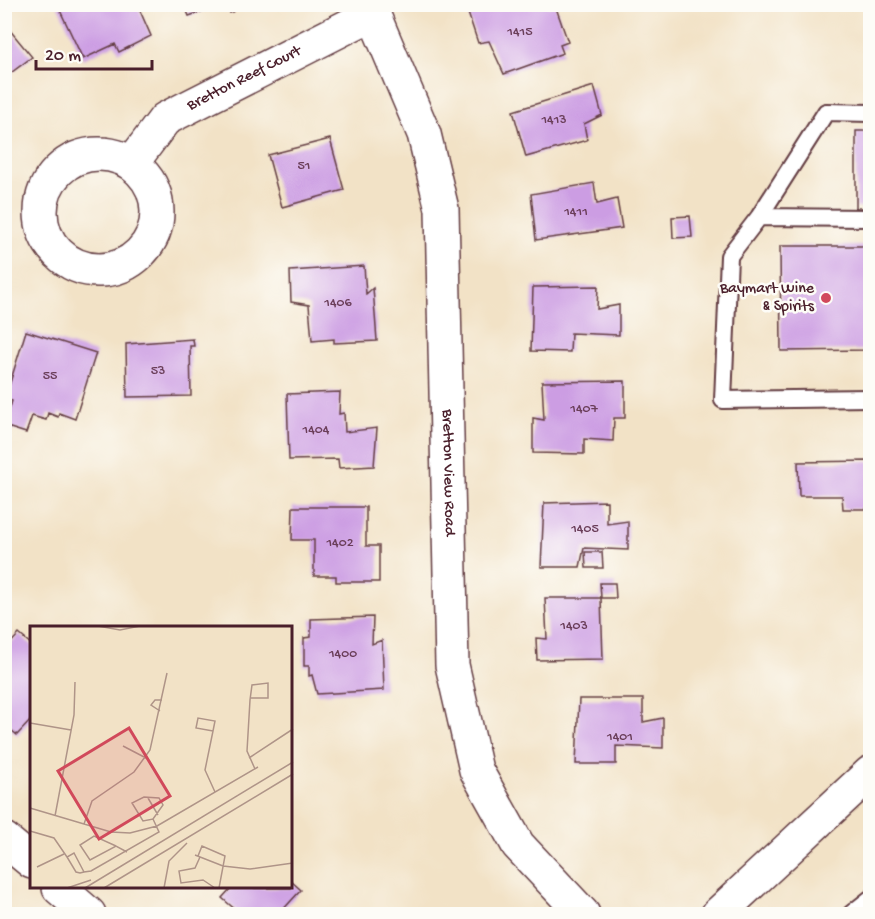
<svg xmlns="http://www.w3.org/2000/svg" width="875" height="919" font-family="'Gochi Hand',sans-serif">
  <rect width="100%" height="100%" fill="#fdfcf7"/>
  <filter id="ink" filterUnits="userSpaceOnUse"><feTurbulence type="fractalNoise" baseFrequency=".0167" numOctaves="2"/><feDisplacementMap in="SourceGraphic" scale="12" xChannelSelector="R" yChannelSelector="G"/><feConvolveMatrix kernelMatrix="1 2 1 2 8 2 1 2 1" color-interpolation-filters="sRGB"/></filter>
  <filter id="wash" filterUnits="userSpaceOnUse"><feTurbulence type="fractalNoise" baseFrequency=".008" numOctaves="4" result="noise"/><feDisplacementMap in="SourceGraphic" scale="24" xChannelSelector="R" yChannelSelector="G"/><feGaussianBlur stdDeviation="1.35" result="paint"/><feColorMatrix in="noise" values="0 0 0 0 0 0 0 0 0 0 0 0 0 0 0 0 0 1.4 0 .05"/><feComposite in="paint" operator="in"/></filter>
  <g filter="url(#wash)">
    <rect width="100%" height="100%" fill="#f2e2c6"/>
    <g id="blocks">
      <path fill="#cc9de3" d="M57,4H137L151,36L119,52L115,44L83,59Z
        M184,4H222L189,16Z
        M226,4H248L230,13Z
        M481,4H547L548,7L555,5L568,42L560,45L563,53L504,74L489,41L478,43L467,10Z
        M4,23L32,57L4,78Z
        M594,86L602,115L584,124L587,140L526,157L513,111Z
        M856,131H870V208H856Z
        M330,139L344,190L282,207L268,155Z
        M594,183L597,204L617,199L622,228L536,240L531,194Z
        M690,216L692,237L673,238L672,217Z
        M780,246H870V350L781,351Z
        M364,266L366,294L373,288L377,341L334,343V339L312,341L309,305L291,302L290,271Z
        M598,286L597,309L619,305V335L571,333L570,352L531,351L533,287Z
        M26,331L96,353L75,419L59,413L58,417L48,413L46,420L32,416L26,433L4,426L12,401L5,399Z
        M193,339L194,346H190L191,396L127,397L126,344Z
        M625,381V418H614L613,441L584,439V454L533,453V418L544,420L542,382Z
        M340,392L339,414L344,413L345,432L377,428L374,466L339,468L338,459L289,460L287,394Z
        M870,461V509H843L842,496H799L798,462Z
        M607,501V524L628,521V550L584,548L580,567H541L544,503Z
        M293,507H366V546H379V582H336V576H314V540H292Z
        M585,552H602L603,568H586Z
        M600,583H615L616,598H601L603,659L537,660L536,638L547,639L545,598H601Z
        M373,617L372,644L382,640L384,690L317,694L312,675L309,676V666H304V638L311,637V619Z
        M19,634L32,645V719L17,735L4,724V650Z
        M579,699H643V722L663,718V748L616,746V764H576Z
        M291,881L301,890L279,914H235L238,912L222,898L231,888H291Z"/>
    </g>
  </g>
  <g filter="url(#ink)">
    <use href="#blocks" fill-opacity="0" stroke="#633c42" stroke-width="1.5"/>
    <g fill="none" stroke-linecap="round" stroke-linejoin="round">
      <g stroke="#633c42" stroke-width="20">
        <path id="lane" d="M870,113L826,112L759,217L729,256L723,400L870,398
          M759,217L870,218
          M851,914L870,899"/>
      </g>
      <g stroke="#633c42" stroke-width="36">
        <g id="street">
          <path id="s1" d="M369,4L424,134L442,209L452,665L476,770L518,845L583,914"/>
          <circle cx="99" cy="212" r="58"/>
          <path id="s2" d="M132,163L165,119L374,13"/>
          <path d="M4,839L32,862"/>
          <path d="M59,888L89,914"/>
          <path d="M718,914L870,773"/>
        </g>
      </g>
      <use href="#lane" stroke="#fff" stroke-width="16"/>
      <use href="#street" stroke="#fff" stroke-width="33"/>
    </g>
  </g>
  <circle fill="#d1495b" stroke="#fdfcf7" stroke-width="2" cx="826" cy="298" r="6"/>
  <g text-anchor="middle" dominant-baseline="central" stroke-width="5" stroke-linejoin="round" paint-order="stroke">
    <g font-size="14" fill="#6a3e59">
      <text x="520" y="32">1415</text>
      <text x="554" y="120">1413</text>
      <text x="304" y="166">51</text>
      <text x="576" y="212">1411</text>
      <text x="338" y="303">1406</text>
      <text x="158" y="371">53</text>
      <text x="50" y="376">55</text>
      <text x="584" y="409">1407</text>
      <text x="316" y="430">1404</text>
      <text x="585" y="529">1405</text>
      <text x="340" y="543">1402</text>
      <text x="574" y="626">1403</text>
      <text x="343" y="654">1400</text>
      <text x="620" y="737">1401</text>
    </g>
    <g font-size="16" fill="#4a1f2b" stroke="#fdfcf7">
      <text stroke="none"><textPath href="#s2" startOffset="144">Bretton Reef Court</textPath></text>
      <text stroke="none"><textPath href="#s1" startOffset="482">Bretton View Road</textPath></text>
    </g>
    <g font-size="16" fill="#4a1f2b" stroke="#fdfcf7" text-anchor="end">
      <text x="814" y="289">Baymart Wine<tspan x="814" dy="18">&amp; Spirits</tspan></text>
    </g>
  </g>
  <g transform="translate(30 626)">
    <rect width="262" height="262" fill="#f2e2c6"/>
    <path fill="none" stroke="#af9488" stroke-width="1.5" d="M68,0L90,4L110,0M0,49V72M221,72H238V57L222,59L220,74L217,125L225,143M130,85L121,79L125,74H132M0,97L41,104M183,105L166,102L168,92L185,95L183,105L175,144L185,166M93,120L116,132M219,132L263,103M118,172L128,189M0,182L81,206L100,207L127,200L228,141M25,190L44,89L45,56M54,198L62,175L104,146L120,124L137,47M0,205L24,212L37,231M86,220L64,210L50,219L60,234L86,220L97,226M165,229L193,240L220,243L263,237M168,230L172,220L195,230L189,262M170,231L165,242L149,245L151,257L173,254L185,262M7,241L34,228M54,246L44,227L37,231L46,246L50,247L54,246L61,245L129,206L123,193L113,195L102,177L114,171L129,172L133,179L123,193M37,262L61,254M55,262L263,136M74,262L263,148M134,262L139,235L157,217"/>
    <path fill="#d1495b" fill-opacity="0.15" stroke="#d1495b" stroke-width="3" d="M99,102L140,170L69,213L28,145Z"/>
    <rect width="262" height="262" fill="none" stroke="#4a1f2b" stroke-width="3"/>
  </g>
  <rect width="875" height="919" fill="none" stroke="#fdfcf7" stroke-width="24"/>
  <path d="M36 60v9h116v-9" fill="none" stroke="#4a1f2b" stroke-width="3"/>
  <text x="45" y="60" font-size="18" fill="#4a1f2b" stroke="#fdfcf7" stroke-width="4.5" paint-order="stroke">20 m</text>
</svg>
